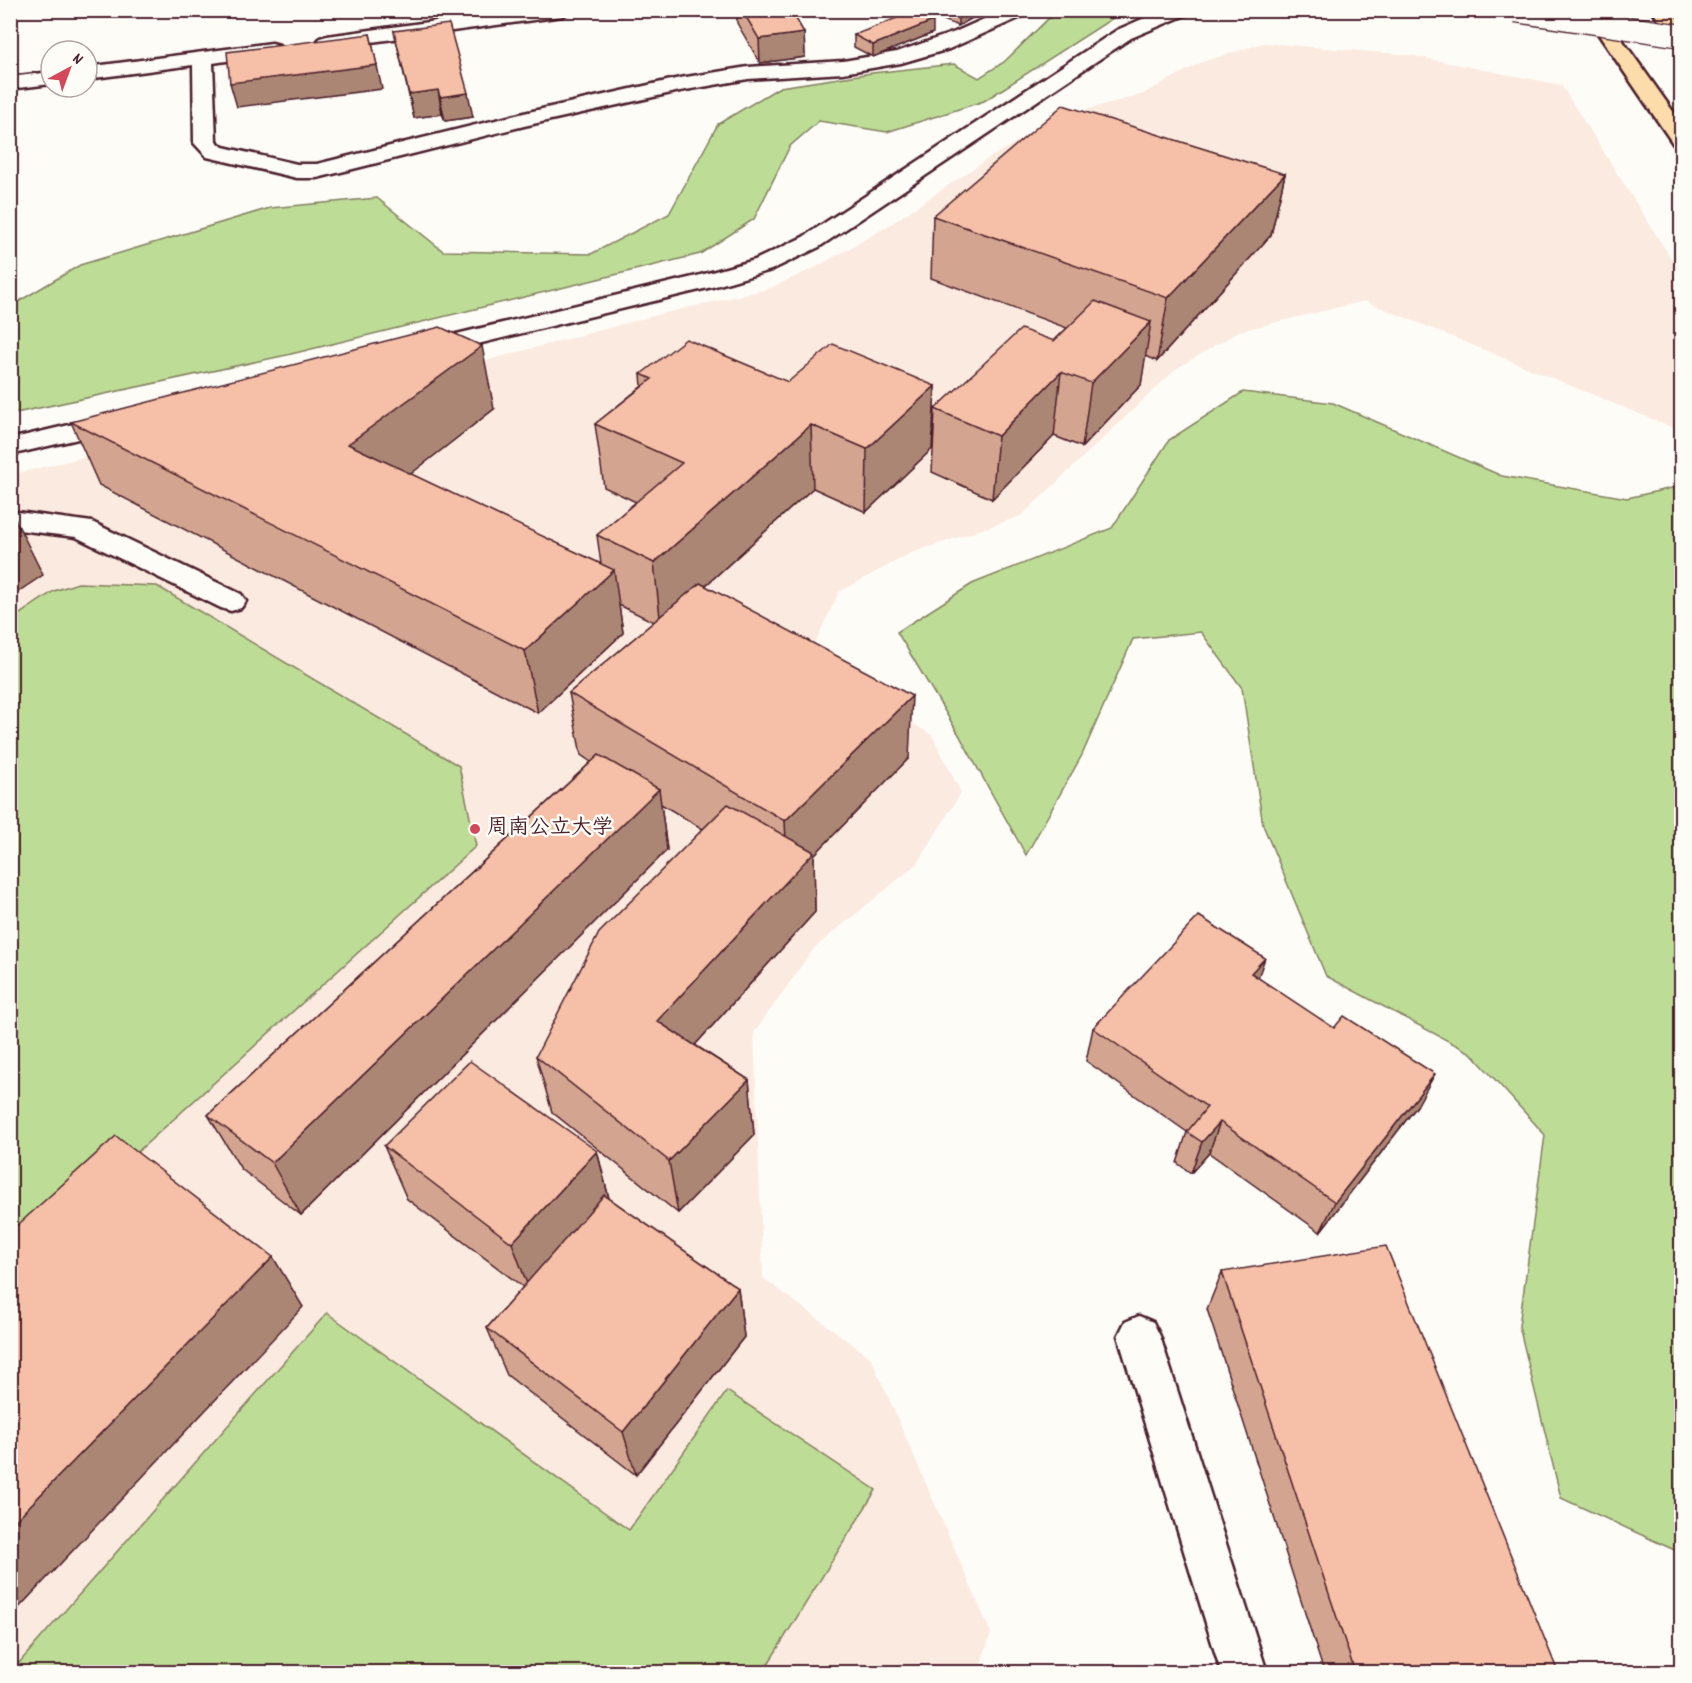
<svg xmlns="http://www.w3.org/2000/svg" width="1692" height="1683" font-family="Dekko,'Klee One',sans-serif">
  <rect width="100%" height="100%" fill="#fdfcf7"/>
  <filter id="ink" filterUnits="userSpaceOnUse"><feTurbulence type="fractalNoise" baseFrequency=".0167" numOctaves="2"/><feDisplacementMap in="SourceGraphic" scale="12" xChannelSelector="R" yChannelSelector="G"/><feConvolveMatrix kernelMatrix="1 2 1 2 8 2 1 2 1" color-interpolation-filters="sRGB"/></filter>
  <g filter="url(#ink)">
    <path fill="#fbeadf" d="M1264,43L1409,55L1561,85L1681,274V431L1365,301L1239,331L1176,369L1021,516L911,553L839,592L806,661L932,735L961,793L917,864L814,948L754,1033L763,1278L871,1358L991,1633L978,1672H11L10,475L451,370L661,314L768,289L817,267L885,228L986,160L1059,117L1143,94L1202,62Z"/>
    <path fill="#bddd96" stroke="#847e60" stroke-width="1.5" d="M1068,10L1124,11L984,101L887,132L819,121L790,146L754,219L700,254L287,355L11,414V306L80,265L270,208L377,198L443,251L591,254L669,214L718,124L780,87L872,73L954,64L979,78L1004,62L1048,19Z
      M1243,392L1333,403L1502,476L1627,498L1681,486V1553L1561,1498L1519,1326L1545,1135L1471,1053L1326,976L1263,825L1242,688L1201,632L1133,639L1082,755L1026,855L958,733L897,632L972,584L1112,528L1169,440Z
      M78,583L157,586L459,766L476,846L11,1266V620L54,591Z
      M327,1313L629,1530L727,1391L876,1490L763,1672H11Z"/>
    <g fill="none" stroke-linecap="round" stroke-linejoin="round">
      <g stroke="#4a1f2b" stroke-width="5">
        <path id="street" d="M516,10H572L563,16L327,48L320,46L317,42L320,38L327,36Z
          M1004,10H1030L1028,14L949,49L901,63L843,73L748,79L680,91L524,126L317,178H297L207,157L194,143L193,65L87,79V67L272,43L279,45L282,49L279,53L213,63L216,141L223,147L297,164H317L524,113L680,78L748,67L843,61L897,52L955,32Z
          M51,72V84L10,89V77Z
          M10,511L92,522L241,594L246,601L241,608L231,611L221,608L76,537L10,529Z
          M1139,1316L1153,1322L1160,1336L1267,1672H1221L1118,1336L1125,1322Z"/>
      </g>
      <g stroke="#4a1f2b" stroke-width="5">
        <path id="secondary" d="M1163,10H1190L1188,14L1131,38L819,247L771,270L712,287L424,357L415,354L411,349L415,344L697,276L755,260L803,237L1117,30Z
          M120,413L129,415L133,421L129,427L10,455V439Z"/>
      </g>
      <g stroke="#4a1f2b" stroke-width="5">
        <path id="highway" d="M1582,10H1601L1682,124V146L1674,145Z
          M1652,10H1671L1682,24V45L1675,43Z"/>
      </g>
      <use href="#street" fill="#fdfcf7" fill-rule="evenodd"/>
      <use href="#secondary" fill="#fdfcf7" fill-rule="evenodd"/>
      <use href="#highway" fill="#fddcac" fill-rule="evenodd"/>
      <g stroke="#4a1f2b" stroke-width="25" stroke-linecap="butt">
        <path id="secondary-bridge" d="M1516,11L1682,36"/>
      </g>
      <use href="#secondary-bridge" stroke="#fdfcf7" stroke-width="22"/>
    </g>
    <path fill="#d3a590" stroke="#4a1f2b" stroke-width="1.5" d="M737,10H791L804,33L805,57L760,63L737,23Z
      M924,10H987L958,26L924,12Z
      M394,31L473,117L445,121L442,114L414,118Z
      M933,33L873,57L854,47V35Z
      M1285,174L1271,235L1157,361L1145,356L1141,385L1082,447L1054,436L992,499L932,472L935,409L1054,341L1067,328L931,278L933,216Z
      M641,374L788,382L935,386L932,449L866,512L813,488L705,586L909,758L814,855L815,912L695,1045L749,1080L754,1135L678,1213L552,1112L536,1056L703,829L661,804L667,850L301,1215L241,1169L208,1115L591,762L581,755L569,693L654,622L619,605L623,633L538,713L99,485L71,422L494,409L410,474L601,564L597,535L636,502L604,487L595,424L642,386Z
      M1258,978L1417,1106L1320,1232L1209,1153L1191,1173L1177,1163L1187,1132L1086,1061L1093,1028Z
      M384,1146L597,1151L609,1198L738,1288L744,1337L636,1475L507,1375L487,1328L523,1287L407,1199Z
      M1222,1272L1558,1672H1324L1207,1309Z"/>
    <path fill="#ac8675" stroke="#4a1f2b" stroke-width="1.5" d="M965,10H987L958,26V14Z
      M933,21V33L873,57V45Z
      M804,33L805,57L760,63L759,39Z
      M370,34L382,89L237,107L230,83Z
      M438,90L442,114L414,118L409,94Z
      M468,93L473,117L445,121L440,97Z
      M1285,174L1271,235L1157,361L1168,298Z
      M1151,322L1141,385L1082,447L1091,383Z
      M482,346L494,409L367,508L348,444Z
      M1061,372L1054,436L992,499L998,436Z
      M935,386L932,449L866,512L867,449Z
      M811,425L813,488L661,626L654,563Z
      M11,511L43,575L10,597V512Z
      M614,570L623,633L538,713L525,651Z
      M912,696L909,758L814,855L815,912L666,1077L657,1021L788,880L785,821Z
      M659,789L667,850L301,1215L272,1163Z
      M1265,958L1253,992L1251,973Z
      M1435,1074L1417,1106L1320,1232L1335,1202Z
      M749,1080L754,1135L678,1213L669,1161Z
      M1220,1122L1209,1153L1191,1173L1202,1142Z
      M597,1151L610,1203L530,1292L512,1243Z
      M273,1257L303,1307L10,1617V1526Z
      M738,1288L744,1337L636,1475L623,1432Z"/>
    <path fill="#f5c0a7" stroke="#4a1f2b" stroke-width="1.5" d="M742,10H791L804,33L759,39Z
      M950,10H965L958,14Z
      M914,11L933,21L873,45L854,35Z
      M449,24L468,93L440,97L438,90L409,94L394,31Z
      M370,34L377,65L230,83L227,52Z
      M1063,105L1285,174L1168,298L933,216Z
      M1095,301L1151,322L1091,383L1061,372L998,436L935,409L1021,329L1054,341Z
      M440,327L482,346L348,444L614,570L525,651L71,422Z
      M686,339L788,382L833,344L935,386L867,449L811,425L654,563L597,535L682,463L595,424L652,379L641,374Z
      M700,583L912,696L785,821L569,693Z
      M599,755L659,789L272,1163L208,1115Z
      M728,804L814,852L657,1021L749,1080L669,1161L536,1056L599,933Z
      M1199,916L1265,958L1251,973L1334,1028L1344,1016L1435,1074L1335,1202L1220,1122L1202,1142L1187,1132L1207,1107L1093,1028Z
      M470,1061L597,1151L512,1243L384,1146Z
      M116,1136L273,1257L10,1526V1232Z
      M604,1195L738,1288L623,1432L487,1328Z
      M1386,1246L1558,1672H1355L1222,1272Z"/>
  </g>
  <circle fill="#d1495b" stroke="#fdfcf7" stroke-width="2" cx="475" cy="829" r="6"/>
  <g text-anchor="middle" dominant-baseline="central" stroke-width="5" stroke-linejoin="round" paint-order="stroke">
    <g font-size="21" font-weight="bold" fill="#4a1f2b" stroke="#fdfcf7" text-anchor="start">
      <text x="487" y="829">周南公立大学</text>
    </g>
  </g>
  <rect width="1692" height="1683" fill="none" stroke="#fdfcf7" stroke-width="36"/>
  <rect x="18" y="18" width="1656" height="1647" fill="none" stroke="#4a1f2b" stroke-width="2" filter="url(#ink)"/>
  <g transform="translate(69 69) rotate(41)"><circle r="28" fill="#fdfcf7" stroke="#b5a4a5" stroke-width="1.5"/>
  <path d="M0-4.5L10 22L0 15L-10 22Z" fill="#d1495b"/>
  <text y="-9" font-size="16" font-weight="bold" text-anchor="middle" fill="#4a1f2b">N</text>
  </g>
</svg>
